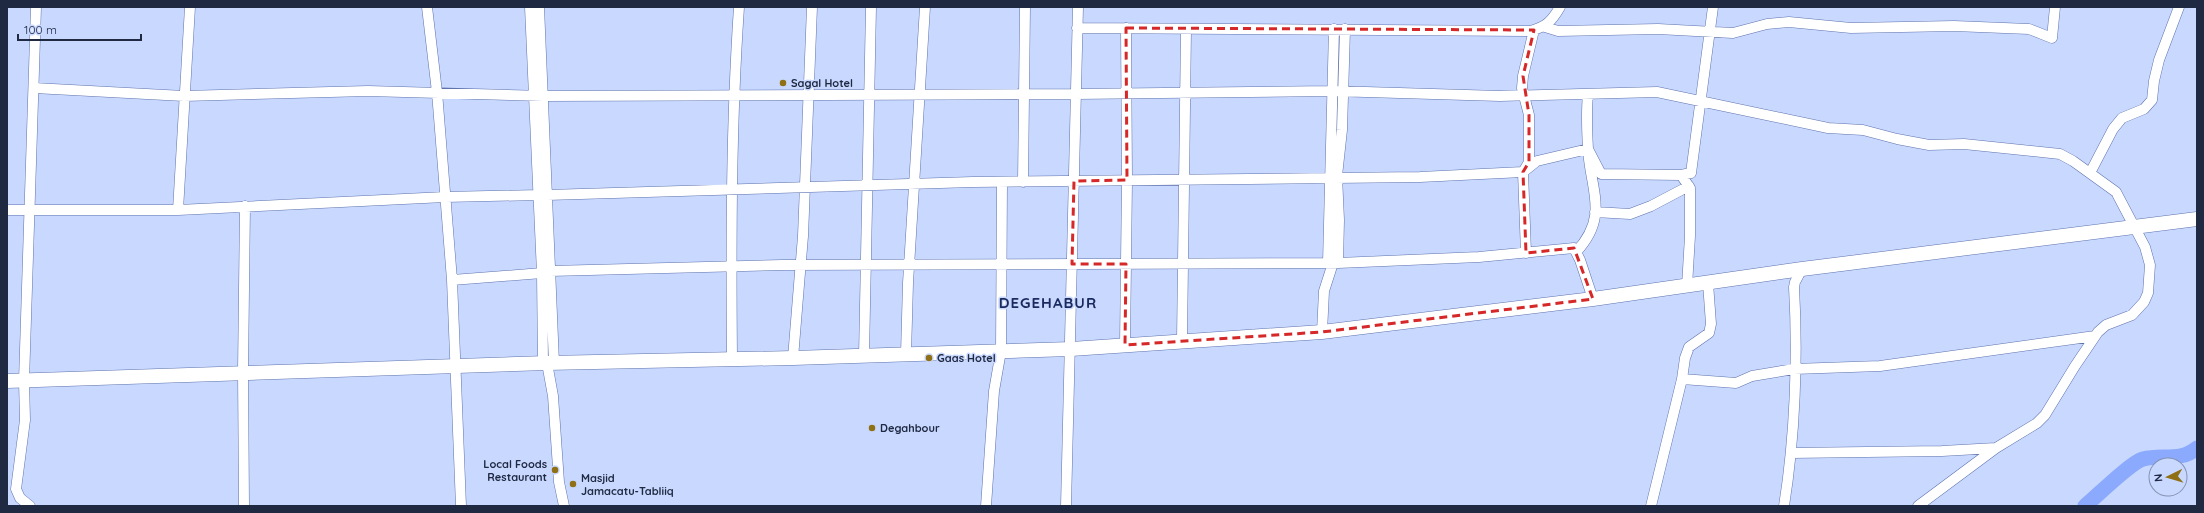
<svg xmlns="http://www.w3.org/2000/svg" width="2204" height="513" font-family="Quicksand,sans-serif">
  <rect width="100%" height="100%" fill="#c8d8ff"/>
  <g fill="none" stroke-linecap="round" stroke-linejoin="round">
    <path stroke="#8ba9fd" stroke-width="15" d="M2085,506C2097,496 2130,463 2143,459C2162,454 2181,462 2197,448"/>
    <g stroke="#5e73ad" stroke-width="11">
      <path id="minor" d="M427,7L437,92L452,280L461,506
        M530,7L542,273L543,363
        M539,7L554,363
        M1545,27L1558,31L1658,29L1733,33L1767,24L1789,22L1851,28L1954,26L2029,29L2052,38L2055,7
        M1077,28L1530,31C1546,27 1552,21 1560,7
        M34,88L184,96L368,91L543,96L1076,94L1332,91L1500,96L1657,92L1828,128L1863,130L1897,139L1929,145L1964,144L2060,154L2073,161L2116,192L2145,247L2150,265L2148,293L2144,302L2132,315L2106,325L2098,332L2075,366L2045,415L2037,423L1996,448L1918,506
        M2090,173L2113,129L2122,118L2144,109L2152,100L2154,81L2159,60L2179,7
        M1681,175L1690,188V236L1687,286
        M1023,182L1025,7
        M547,195L973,182L1420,177L1523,172L1537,161L1588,149L1601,174L1681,175L1691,173L1713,7
        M7,210H178L445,197L539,195
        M178,210L190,7
        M1595,212L1630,214L1651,206L1689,186
        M1576,252C1610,216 1590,189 1588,149C1587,131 1586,114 1588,94
        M1526,253L1523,172L1529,162V115L1522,88L1523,76L1534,30
        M1328,263L1334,29
        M1338,263L1339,220L1337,176L1342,130L1345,29
        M550,271L782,265L1338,263L1479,257L1574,248L1580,260L1593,299
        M452,280L542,273
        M1322,332L1324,291L1333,263
        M1182,341L1186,29
        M1125,345L1127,180L1126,28
        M906,354L908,283L925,7
        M864,356L871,7
        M793,358L803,236L812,7
        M732,359C731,242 731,124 739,7
        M547,363L553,396L559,482L564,506
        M1682,379L1736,383L1752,376L1794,369L1880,366L2095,336
        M1791,453L1942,451L1996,448
        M30,506L20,498L16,489L25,420L24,381L36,7
        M244,506L243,372L245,206
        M986,506L994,391L1001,351L1002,182
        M1066,506L1078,7
        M1651,506L1682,379L1685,358L1689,347L1709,333L1711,324L1708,283
        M1784,506C1795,437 1798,357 1794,287L1795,282L1802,269"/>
    </g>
    <g stroke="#5e73ad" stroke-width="15">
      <path id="highway" d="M7,381L547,363L793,358L1071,349L1322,332L1593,299L1802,269L2197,219"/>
    </g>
    <use href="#minor" stroke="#fff" stroke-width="10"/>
    <use href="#highway" stroke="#fff" stroke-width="14"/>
  </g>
  <path fill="none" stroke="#d62828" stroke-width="3" stroke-dasharray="8 5" stroke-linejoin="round" d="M1126,28L1534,30L1523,76L1529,115V162L1523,172L1526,253L1574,248L1593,299L1322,332L1125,345L1126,264H1072L1074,181L1127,180Z"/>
  <g fill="#8f7014" stroke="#c8d8ff" stroke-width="1.5">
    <circle cx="783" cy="83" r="4"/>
    <circle cx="929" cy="358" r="4"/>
    <circle cx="872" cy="428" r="4"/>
    <circle cx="555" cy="470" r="4"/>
    <circle cx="573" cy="484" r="4"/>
  </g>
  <g text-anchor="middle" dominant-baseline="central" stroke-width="3" stroke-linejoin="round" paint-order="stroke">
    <g font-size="11" font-weight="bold" fill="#202942" stroke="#c8d8ff" text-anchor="start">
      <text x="791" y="83">Sagal Hotel</text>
      <text x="937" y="358">Gaas Hotel</text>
      <text x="880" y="428">Degahbour</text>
      <text x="547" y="464" text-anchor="end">Local Foods<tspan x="547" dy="13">Restaurant</tspan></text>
      <text x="581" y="478">Masjid<tspan x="581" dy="13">Jamacatu-Tabliiq</tspan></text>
    </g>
    <g font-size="15" font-weight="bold" letter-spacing="1" fill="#1b2a5e" stroke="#c8d8ff">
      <text x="1048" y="302">DEGEHABUR</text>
    </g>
  </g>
  <rect width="2204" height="513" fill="none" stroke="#202942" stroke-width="16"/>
  <g transform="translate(2168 477) rotate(265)"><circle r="19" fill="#c8d8ff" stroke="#8592b3"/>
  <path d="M0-3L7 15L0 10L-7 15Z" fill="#8f7014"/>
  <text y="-6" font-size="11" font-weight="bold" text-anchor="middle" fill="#202942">N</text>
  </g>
  <path d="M18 34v6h123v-6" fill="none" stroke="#202942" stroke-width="2"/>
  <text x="24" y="34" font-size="12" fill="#202942" stroke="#c8d8ff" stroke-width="3" paint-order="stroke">100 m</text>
</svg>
